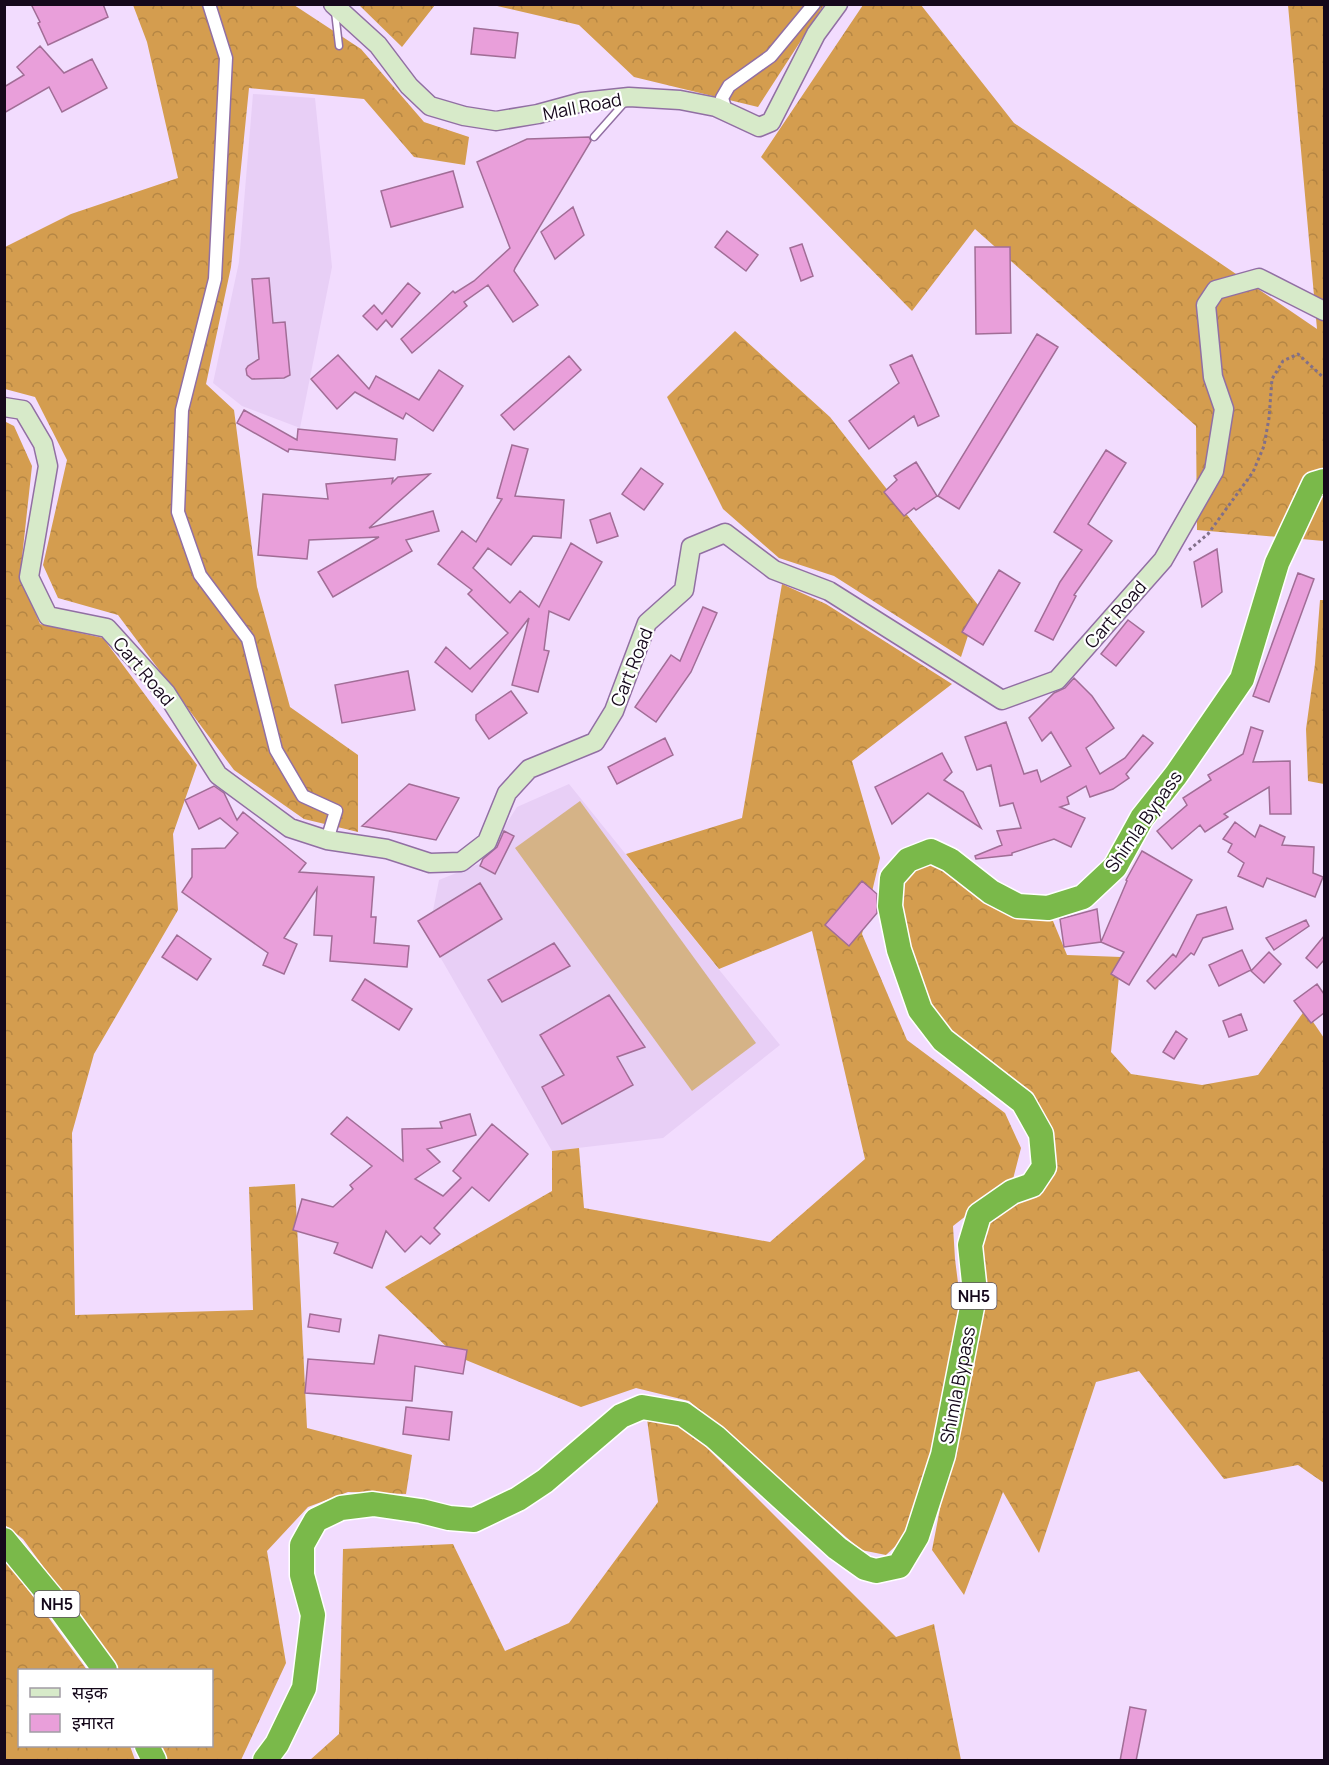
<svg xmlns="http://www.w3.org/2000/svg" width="1329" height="1765" font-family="Manrope,'Noto Sans Devanagari',sans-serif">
  <defs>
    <pattern id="forest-crowns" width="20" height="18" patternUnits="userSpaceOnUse" patternTransform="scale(1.5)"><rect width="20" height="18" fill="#d49d4f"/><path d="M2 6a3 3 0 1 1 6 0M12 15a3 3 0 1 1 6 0" fill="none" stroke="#b58644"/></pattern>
  </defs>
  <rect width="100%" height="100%" fill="#f2dcfe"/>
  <path fill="#e8cff6" d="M253,94L315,98L332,267L300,428L242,406L213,383L239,262Z
    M569,784L780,1045L663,1138L552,1151L428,936L439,880L481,863L517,807Z"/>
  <path fill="url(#forest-crowns)" d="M133,5H294L361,49L424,122L469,137L465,165L414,157L364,99L249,88L231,267L206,384L234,410L257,587L290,707L358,755V832L304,819L234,770L118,615L58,598L43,565L67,460L35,397L5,389V247L71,214L178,178L147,42Z
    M359,5H435L402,47Z
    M493,5H824L758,107L634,77L579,25Z
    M863,5H921L1014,123L1317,329L1288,5H1324V541L1197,530L1196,426L975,229L912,311L761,157Z
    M735,331L830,417L978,605L961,657L834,576L779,558L723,509L667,397Z
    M4,421L14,426L32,466L20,576L40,624L103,638L197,765L173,834L178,910L94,1054L72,1133L75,1315L253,1310L249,1187L295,1184L307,1428L412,1455L406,1494L348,1492L308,1507L267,1551L286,1663L241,1760H162L156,1746H212V1670H119L23,1539L5,1525Z
    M782,584L826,604L952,684L852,761L880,858L862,934L907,1040L1005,1113L1021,1148L1013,1179L953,1226L955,1259L961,1307L937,1434L903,1539L886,1555L861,1550L689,1401L636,1388L581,1407L456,1356L385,1287L552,1191V1151L579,1148L584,1208L770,1242L865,1159L812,931L719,969L626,854L742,818Z
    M1320,600H1324V784L1308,781L1306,729L1315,664Z
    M933,857L1016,911L1053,921L1067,955L1121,957L1111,1052L1131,1074L1202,1085L1258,1075L1305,1010L1324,1038V1483L1298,1465L1224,1479L1139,1371L1096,1382L1039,1553L1003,1492L964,1595L932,1550L982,1292L977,1247L986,1218L1038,1187L1046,1132L978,1058L925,1006L905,946L899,879Z
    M647,1419L685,1426L896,1637L934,1624L961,1760H310L339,1734L343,1549L453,1544L505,1651L569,1623L658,1502Z
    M4,1557L87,1670H20V1746H130L135,1760H5Z"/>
  <path fill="#d5b387" d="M580,801L756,1043L692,1091L515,848Z"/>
  <path fill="#e99fda" stroke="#a16d96" stroke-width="1.5" d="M31,4H103L108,17L48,45L38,23L40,22Z
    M474,28L518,33L515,58L471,54Z
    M40,46L64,73L92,59L107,88L62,112L49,87L4,113V87L24,75L17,67Z
    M589,137L591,141L515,268L514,271L538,305L513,322L488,285L464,302L467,306L412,353L401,339L453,291L455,293L474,281L510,248L477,162L527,139Z
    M453,171L463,207L391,227L381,191Z
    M573,207L584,235L555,259L541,232Z
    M727,231L758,255L746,271L715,247Z
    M802,244L813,276L801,281L790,248Z
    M975,247H1010L1011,333L976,334Z
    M269,278L273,323L285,322L290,375L284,378L252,379L247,375L246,369L248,366L259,359L252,279Z
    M408,283L420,293L392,327L386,320L377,330L363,316L374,305L382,314Z
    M1037,334L1058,347L959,509L938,496Z
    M338,355L369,389L376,376L419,400L439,370L463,386L433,431L406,413L403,419L355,392L337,409L311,379Z
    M912,355L939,416L918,426L914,416L869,449L849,421L899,383L890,365Z
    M569,356L581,370L514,430L501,415Z
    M244,410L297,440L298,429L397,439L395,460L289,449L288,452L237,423Z
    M512,445L528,449L515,496L564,500L561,538L533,536L511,565L488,548L473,568L510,603L520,591L539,607L571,543L602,562L569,620L549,611L544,650L549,651L538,692L512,685L529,618L472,692L435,662L446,647L470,669L508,633L468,594L472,590L438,564L462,531L476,542L502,499L497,498Z
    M1106,450L1126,463L1088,524L1112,541L1074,595L1076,596L1053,640L1035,631L1060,582L1082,550L1054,532Z
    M916,462L937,496L916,510L914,508L904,516L884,492L897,480L894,476Z
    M641,468L663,484L644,510L622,494Z
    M430,474L369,528L433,511L439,531L406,540L412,551L333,597L318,572L379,537L309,540L307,559L258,555L263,494L328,499L326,484L393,478L392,483L398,477Z
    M610,513L618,536L597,543L590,520Z
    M1217,549L1222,592L1202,607L1194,562Z
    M999,570L1020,583L983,645L962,632Z
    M1298,573L1314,579L1269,702L1253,696Z
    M703,607L717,613L691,672L656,722L635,707L671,655L680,661Z
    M1128,620L1144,632L1116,666L1101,654Z
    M408,671L415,710L342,723L335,685Z
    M1074,678L1092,696L1114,728L1086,748L1100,774L1125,758L1143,735L1153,743L1126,774L1129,778L1113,789L1090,797L1086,786L1067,797L1069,804L1060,807L1085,818L1071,847L1054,839L1012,853V855L976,859L975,856L1002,845L997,831L1021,828L1013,803L1000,806L991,765L977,770L965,737L1006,722L1024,774L1037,770L1041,782L1071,766L1051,732L1042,741L1029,718L1054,693L1065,688Z
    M511,691L527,713L489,739L476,720V715Z
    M1251,727L1263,731L1253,762L1290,761L1291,814H1270L1269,787L1224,814L1228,817L1205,832L1200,825L1172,849L1157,831L1187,805L1183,798L1211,780L1208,775L1243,754Z
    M665,738L673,755L617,784L608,767Z
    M942,753L952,772L944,780L963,792L981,828L928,793L892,824L875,787Z
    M409,784L459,798L436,840L362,826Z
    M214,786L224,793L237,820L243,812L306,863L299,872L374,877L371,917H376L374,943L409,946L407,967L330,961L332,936L314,935L317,888L284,938L297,944L284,974L263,965L268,953L182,892L192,877V849L225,848L238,833L220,818L199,829L185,800Z
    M1235,822L1255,837L1260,825L1285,837L1282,845L1314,847L1313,873L1323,877L1315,897L1267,878L1263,887L1238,876L1244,863L1228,852L1232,844L1223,839Z
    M504,831L514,836L495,874L480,866L483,859L497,847Z
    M1142,851L1192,880L1129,985L1111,974L1124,952L1101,942L1127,881L1126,880Z
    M862,881L877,894V913L849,946L825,925Z
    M480,883L502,919L440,957L418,921Z
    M1226,907L1233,929L1203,938L1194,955L1191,953L1155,989L1147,981L1173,954L1176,957L1197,915Z
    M1097,909L1101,942L1064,947L1060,919Z
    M1306,920L1309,926L1274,950L1266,938Z
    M177,935L211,959L197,980L162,957Z
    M1324,936V960L1317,968L1306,958Z
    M554,943L570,966L502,1002L488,980Z
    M1242,950L1251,970L1219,986L1209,965Z
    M1269,952L1281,964L1264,983L1251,971Z
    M365,979L412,1009L399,1030L352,1000Z
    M1317,984L1324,994V1013L1311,1023L1294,1001Z
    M609,995L645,1047L617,1057L633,1085L562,1124L542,1087L564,1075L540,1035Z
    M1241,1014L1247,1030L1229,1037L1223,1021Z
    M1176,1031L1187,1039L1174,1059L1163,1052Z
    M470,1114L476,1135L427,1149L440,1162L415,1179L443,1196L461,1178L453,1171L492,1124L528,1154L489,1201L472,1187L434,1228L440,1234L430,1244L421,1236L405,1252L386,1231L372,1268L334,1253L338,1243L293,1230L302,1199L333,1207L353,1189L350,1185L372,1166L331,1134L347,1117L403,1161L402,1129L442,1128L440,1122Z
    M310,1314L341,1319L339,1332L308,1327Z
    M379,1335L467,1350L463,1374L415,1366L412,1401L305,1393L308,1359L374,1364Z
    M406,1407L452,1412L449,1440L403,1434Z
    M1130,1707L1146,1710L1136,1761H1120Z"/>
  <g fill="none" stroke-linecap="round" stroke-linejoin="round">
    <g stroke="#916fa3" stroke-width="9">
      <path id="lane" d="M335,12L339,46
        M594,137L625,102"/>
    </g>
    <g stroke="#916fa3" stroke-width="15">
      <path id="street" d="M209,4L226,58L215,279L182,410L178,512L200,575L248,639L276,750L303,796L336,811L327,840
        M726,111L722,98L729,86L771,56L814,4"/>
    </g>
    <g stroke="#916fa3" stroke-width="21">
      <path id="secondary" d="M333,4L378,45L409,86L430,106L464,116L496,121L538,114L582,102L629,97L680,100L716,107L759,127L771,122L816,34L838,4
        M4,407L23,410L43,444L48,466L29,577L48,616L107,628L166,693L218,775L290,828L327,840L387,849L430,863L461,862L487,842L507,793L529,769L595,742L614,711L647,623L684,590L691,547L725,533L774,570L829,591L1002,700L1057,680L1163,560L1214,471L1224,409L1213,377L1206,305L1216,290L1259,278L1324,311"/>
    </g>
    <g stroke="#fff" stroke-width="27">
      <path id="highway" d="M4,1540L56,1603L105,1670
        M147,1746L154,1760
        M265,1760L277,1744L304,1688L313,1615L302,1575V1545L316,1520L341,1508L373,1504L421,1511L449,1518L474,1520L518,1499L545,1481L621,1416L642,1407L683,1414L715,1437L837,1548L865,1568L876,1571L899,1566L917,1536L943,1455L975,1292L970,1245L979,1215L1012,1192L1032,1185L1044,1167L1041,1134L1023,1102L943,1040L920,1010L899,950L890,906L892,878L908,860L931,851L950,860L991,892L1018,906L1048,908L1083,897L1115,867L1142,818L1176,775L1242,679L1277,563L1314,484L1324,481"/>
    </g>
    <path stroke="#816f89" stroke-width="3" stroke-dasharray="3 3" stroke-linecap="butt" d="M1189,550L1208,534L1253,472L1264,446L1269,418L1272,379L1283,361L1298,354L1324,378"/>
    <use href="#lane" stroke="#fff" stroke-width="6"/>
    <use href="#street" stroke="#fff" stroke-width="12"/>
    <use href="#secondary" stroke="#d7eac9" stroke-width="18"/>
    <use href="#highway" stroke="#7ab94a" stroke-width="24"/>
  </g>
  <g text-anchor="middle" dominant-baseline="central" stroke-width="4.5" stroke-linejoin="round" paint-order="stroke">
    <g fill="#fff" stroke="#5b525f" stroke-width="1.5">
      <rect x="951.5" y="1283" width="45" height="26" rx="4.5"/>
      <rect x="34.5" y="1591" width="45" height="26" rx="4.5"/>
    </g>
    <g font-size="16" font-weight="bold" fill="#15081b">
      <text x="974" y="1296">NH5</text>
      <text x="57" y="1604">NH5</text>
    </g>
    <g font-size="18" fill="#15081b" stroke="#fff">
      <text transform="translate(582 106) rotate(-11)">Mall Road</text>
      <text transform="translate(1115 614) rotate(-49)">Cart Road</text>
      <text transform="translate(631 667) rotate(-68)">Cart Road</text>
      <text transform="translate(144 671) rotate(50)">Cart Road</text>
      <text transform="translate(1143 821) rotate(-55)">Shimla Bypass</text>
      <text transform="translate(957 1385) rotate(-79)">Shimla Bypass</text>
    </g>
  </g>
  <rect width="1329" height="1765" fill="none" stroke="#15081b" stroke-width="12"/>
  <rect x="18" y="1669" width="195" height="78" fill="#ffffff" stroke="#a19ca4" stroke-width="1.5"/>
  <rect x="30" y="1688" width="30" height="9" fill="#d7eac9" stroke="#a19ca4" stroke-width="1.5"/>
  <text x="72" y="1699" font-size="18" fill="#15081b">सड़क</text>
  <rect x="30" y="1714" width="30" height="18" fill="#e99fda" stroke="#a19ca4" stroke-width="1.5"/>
  <text x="72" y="1729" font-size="18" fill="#15081b">इमारत</text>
</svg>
